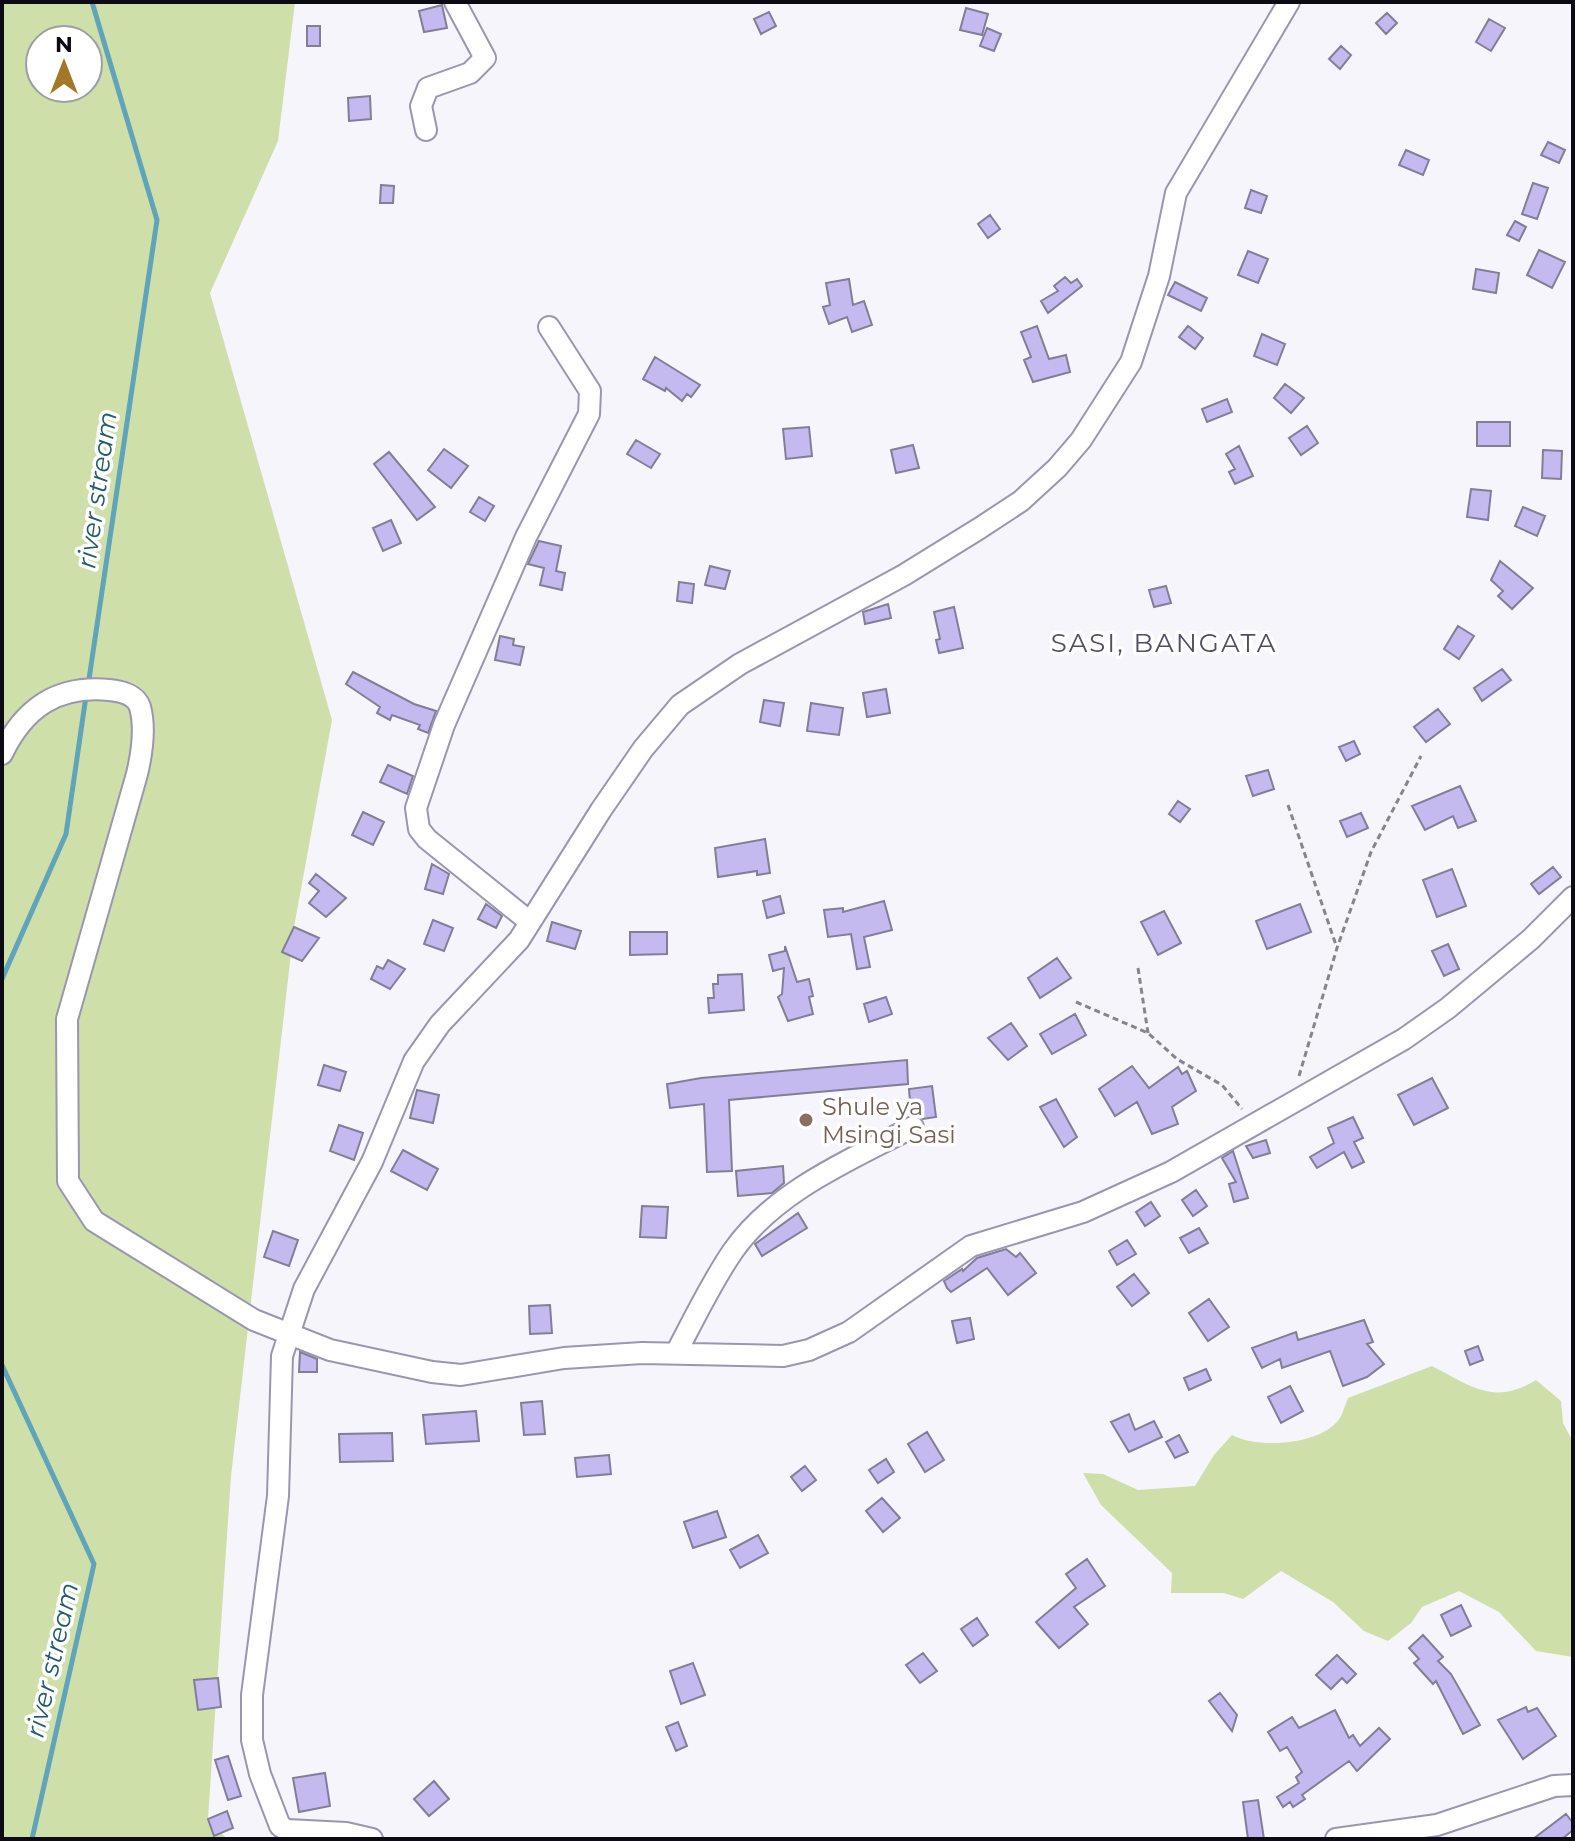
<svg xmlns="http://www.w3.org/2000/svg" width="1575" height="1841" font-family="Montserrat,sans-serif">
  <rect width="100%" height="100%" fill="#f6f5fb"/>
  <path fill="#cedfa9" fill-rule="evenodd" d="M2,2H295L278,141L210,293L332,720L294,927L231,1476L208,1819L227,1839H2ZM40,40H88V88H40Z
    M1432,1366C1471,1386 1494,1406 1536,1380L1561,1401L1563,1423L1573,1442V1657L1536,1651L1499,1612L1459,1591L1422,1607L1411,1623L1388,1641L1364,1631L1333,1602L1281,1571L1243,1599L1224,1593H1171L1172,1573L1101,1505L1083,1473L1103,1474L1138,1490L1195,1486L1214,1455L1232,1435C1258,1449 1316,1445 1337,1422C1342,1417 1345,1405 1348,1398Z"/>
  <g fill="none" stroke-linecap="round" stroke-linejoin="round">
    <path stroke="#5fa4b8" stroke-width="5" d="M88,686L157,220L92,2
      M2,979L66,834L86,696
      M2,1365L94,1564L32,1839"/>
  </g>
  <path fill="#c4baf0" stroke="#827e97" stroke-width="2" d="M442,5L447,28L424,32L419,11Z
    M966,8L988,14L982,35L960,30Z
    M769,12L776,26L761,34L754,19Z
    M1387,13L1397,23L1386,34L1376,23Z
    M1489,19L1505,28L1491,51L1476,42Z
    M307,26H320V46H307Z
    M987,28L1001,34L994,51L980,46Z
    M1341,46L1351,55L1340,69L1329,59Z
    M370,96L371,119L349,121L348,98Z
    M1548,142L1565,150L1559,163L1541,155Z
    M1406,150L1429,160L1423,175L1399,165Z
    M1533,183L1548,188L1537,219L1522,214Z
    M381,185L394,186L393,203H380Z
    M1251,190L1267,196L1261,213L1245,208Z
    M990,215L1000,229L988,238L978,224Z
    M1515,221L1526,227L1519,241L1507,235Z
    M1539,250L1565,262L1552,288L1527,275Z
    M1248,251L1268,259L1258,283L1238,275Z
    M1476,269L1499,273L1496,293L1473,289Z
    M1065,277L1071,283L1077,279L1082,286L1048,313L1041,301L1058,291L1054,286Z
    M849,279L853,305L864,301L872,325L852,332L847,317L829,324L823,307L830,305L826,283Z
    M1175,282L1207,298L1201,311L1168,295Z
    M1037,326L1049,359L1066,355L1070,372L1033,382L1024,360L1031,357L1021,332Z
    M1188,326L1203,338L1195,349L1179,337Z
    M1262,334L1285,344L1277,365L1254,356Z
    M655,357L700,385L691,397L687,394L682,401L666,388L665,391L643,379Z
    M1285,384L1304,398L1291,413L1274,398Z
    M1227,399L1232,412L1207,422L1202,409Z
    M1477,422H1510V446H1477Z
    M1307,426L1318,443L1301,455L1289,438Z
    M809,427L812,456L786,459L783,429Z
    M636,440L660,454L651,468L627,454Z
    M913,445L919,468L896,473L891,450Z
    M1239,446L1253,476L1235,484L1229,472L1235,469L1226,454Z
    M444,449L468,466L451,488L428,470Z
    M1543,450L1562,451L1561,479L1542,478Z
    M389,452L435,507L417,520L374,464Z
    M1471,489L1491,491L1488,520L1467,517Z
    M479,497L494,506L485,521L470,512Z
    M1523,507L1545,516L1537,536L1515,526Z
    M391,520L401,543L383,551L373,528Z
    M539,541L561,546L556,571L565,573L562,590L540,585L544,568L528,564Z
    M1500,561L1533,588L1512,609L1498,596L1503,591L1491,580Z
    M710,566L730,571L725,589L705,585Z
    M679,582L694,584L692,603L677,601Z
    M1166,586L1171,603L1154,607L1149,590Z
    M888,604L891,618L865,624L863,612Z
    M954,607L963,648L939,653L936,640L940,639L934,612Z
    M1458,626L1474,636L1459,659L1444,649Z
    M500,636L514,639L513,645L524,647L520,665L495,660Z
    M1502,669L1511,680L1482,701L1474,688Z
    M353,672L414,704L436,711L428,733L418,729L420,725L392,715L390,720L377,713L380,707L346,684Z
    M886,689L890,713L867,717L863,693Z
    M764,700L784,703L780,726L760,722Z
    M811,703L843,708L839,735L807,731Z
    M1438,709L1450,724L1426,742L1414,727Z
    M1354,741L1360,754L1346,761L1339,747Z
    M388,765L413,776L407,794L380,782Z
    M1268,770L1274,789L1253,796L1246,776Z
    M1460,786L1476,821L1458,828L1453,816L1425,830L1412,806Z
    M1178,801L1190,809L1180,822L1169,814Z
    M363,812L384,822L373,845L352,835Z
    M1361,813L1368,828L1347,837L1340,821Z
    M765,839L770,873L757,875V871L718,877L715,848Z
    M432,864L449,874L443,894L425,889Z
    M1553,867L1561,877L1539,894L1531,884Z
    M1452,869L1466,906L1437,917L1423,880Z
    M316,874L346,898L326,917L309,903L319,891L309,883Z
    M780,896L784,913L767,918L763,901Z
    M884,901L892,930L864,937L870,967L857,969L851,934L828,937L824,910L843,908V912Z
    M486,904L502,916L496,928L478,919Z
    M1300,904L1311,932L1267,949L1256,921Z
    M1164,911L1181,943L1158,955L1141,922Z
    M433,920L453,928L444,951L424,944Z
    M552,922L581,931L575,949L547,941Z
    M294,927L319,938L302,961L282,952Z
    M630,932H667V954L630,955Z
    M1448,944L1459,969L1444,976L1432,951Z
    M785,946L797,982L809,979L813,996L809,997L813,1014L788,1021L778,997L782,994L784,968L773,971L769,955L785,951Z
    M1057,958L1071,978L1040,998L1028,978Z
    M388,960L405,969L390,989L371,979L377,966L383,969Z
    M742,974L744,1010L709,1013L708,998H714L713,984H718V975Z
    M886,997L892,1014L869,1022L864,1004Z
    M1075,1014L1086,1035L1052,1054L1040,1034Z
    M1011,1023L1027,1046L1008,1060L988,1038Z
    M907,1060L908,1084L729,1100L732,1171L707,1172L704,1104L670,1108L667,1084L701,1078Z
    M324,1065L346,1072L340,1091L318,1085Z
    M1132,1066L1149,1088L1178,1067L1182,1074L1187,1071L1196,1091L1172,1107L1178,1124L1152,1134L1137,1102L1115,1116L1099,1089Z
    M1432,1078L1448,1108L1414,1125L1398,1095Z
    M932,1086L936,1117L923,1119L911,1114L909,1089Z
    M417,1090L439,1095L433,1123L410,1118Z
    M1056,1099L1077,1137L1064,1147L1040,1107Z
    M1353,1117L1363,1138L1354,1142L1364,1162L1352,1168L1344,1152L1317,1168L1310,1157L1334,1143L1328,1128Z
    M339,1125L363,1133L354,1160L330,1151Z
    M1266,1140L1270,1153L1253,1158L1246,1146Z
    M403,1150L438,1169L427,1190L391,1171Z
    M1233,1151L1248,1198L1234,1202L1229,1184L1236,1182L1222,1158Z
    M783,1166L784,1183L772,1193L738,1196L736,1171Z
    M1196,1190L1207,1206L1193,1216L1182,1200Z
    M1151,1202L1160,1216L1145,1226L1136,1212Z
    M642,1206L668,1207L666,1238L640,1237Z
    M798,1213L807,1228L762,1256L755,1244Z
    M1199,1228L1208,1243L1189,1253L1180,1238Z
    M273,1231L298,1240L289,1266L264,1257Z
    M1127,1240L1136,1254L1117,1265L1109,1251Z
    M1006,1249L1016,1257L1020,1253L1036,1273L1008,1295L987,1268L951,1292L947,1288L944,1281L962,1269L963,1271L977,1258Z
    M1134,1274L1149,1293L1132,1306L1117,1287Z
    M1209,1299L1229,1327L1208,1341L1189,1313Z
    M550,1305L552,1333L530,1334L529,1306Z
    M970,1318L974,1339L957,1343L952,1321Z
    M1364,1320L1373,1342L1367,1344L1384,1364L1367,1377L1343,1386L1330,1351L1282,1368L1280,1359L1262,1368L1252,1348L1296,1332L1298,1340Z
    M1478,1346L1483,1360L1470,1365L1465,1351Z
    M300,1352L317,1359V1372H299Z
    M1206,1369L1211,1380L1189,1390L1184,1378Z
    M1290,1386L1303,1411L1281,1423L1268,1397Z
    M542,1401L545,1434L524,1435L521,1403Z
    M476,1411L479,1441L426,1444L423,1415Z
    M1129,1414L1135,1430L1154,1421L1162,1437L1129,1452L1111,1422Z
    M927,1432L944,1460L925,1472L908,1444Z
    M392,1433L393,1461L340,1462L339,1434Z
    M1179,1435L1188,1452L1175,1458L1166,1442Z
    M609,1455L611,1474L577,1477L575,1458Z
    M886,1459L894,1472L878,1483L869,1470Z
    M805,1466L816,1480L802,1491L791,1477Z
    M882,1498L900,1518L883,1532L866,1511Z
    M717,1511L726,1537L693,1548L684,1522Z
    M758,1535L768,1553L740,1568L730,1550Z
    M1087,1559L1105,1586L1074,1607L1088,1624L1059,1648L1036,1622L1076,1588L1066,1574Z
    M1461,1605L1471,1626L1451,1636L1441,1615Z
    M977,1618L988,1635L973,1646L961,1629Z
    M1423,1635L1443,1657L1438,1661L1451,1674L1480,1725L1463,1734L1436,1681L1433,1684L1414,1663L1419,1659L1409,1648Z
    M923,1653L937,1671L920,1683L906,1665Z
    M1337,1655L1356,1674L1347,1683L1342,1678L1331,1689L1316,1675Z
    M693,1663L705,1695L681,1704L670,1671Z
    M218,1678L221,1707L198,1710L194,1680Z
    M1220,1693L1237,1715L1232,1731L1209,1701Z
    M1526,1707L1528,1712L1537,1708L1556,1736L1523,1759L1498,1720Z
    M1335,1710L1349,1738L1353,1735L1360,1746L1379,1728L1390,1739L1357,1771L1349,1761L1302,1795L1305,1799L1293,1807L1290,1802L1283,1807L1277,1797L1299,1783L1296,1777L1302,1772L1287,1747L1280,1751L1268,1732L1292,1717L1299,1728Z
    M678,1722L687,1746L676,1751L666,1727Z
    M228,1756L241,1796L228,1800L215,1760Z
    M325,1773L330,1806L299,1812L293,1778Z
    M434,1781L449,1799L429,1816L414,1799Z
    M1258,1800L1264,1839H1248L1243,1802Z
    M227,1811L233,1828L214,1836L208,1819Z
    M1566,1814L1573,1823V1830L1562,1839H1533Z"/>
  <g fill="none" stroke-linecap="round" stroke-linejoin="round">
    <g stroke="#9a96b0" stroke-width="24">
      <path id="minor" d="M426,130L421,106L428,88L470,73L485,58L455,2
        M2,754C24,708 57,685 109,690C121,691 136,695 140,707C146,729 142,753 137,774L67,1019L68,1181L94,1221L254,1320L330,1350L432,1372L461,1375L564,1358L642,1353L783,1356L809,1350L849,1332L971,1246L1083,1212L1171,1172L1404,1039L1448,1008L1531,939L1573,897
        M530,922L427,839L419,829L416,808L444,725L526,537L589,414L590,391L549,327
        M676,1353C694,1319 711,1283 733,1251C775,1191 850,1160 913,1127
        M372,1839L346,1833L287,1830L280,1826L260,1774L252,1740V1695L278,1496L282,1356L304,1289L372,1162L414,1061L440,1024L519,940L601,810L643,749L680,705L740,664L904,575L980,528L1021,501L1057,468L1081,440L1131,362L1159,276L1176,193L1289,2
        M1336,1839L1437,1825L1554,1786L1573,1785"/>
    </g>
    <path stroke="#86858c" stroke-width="3" stroke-dasharray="6 4" stroke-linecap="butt" d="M1288,805L1337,948
      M1138,968L1148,1033
      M1076,1002L1148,1033L1177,1059L1222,1085L1242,1109
      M1299,1076L1337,948L1371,852L1421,756"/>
    <use href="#minor" stroke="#fff" stroke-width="20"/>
  </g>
  <circle fill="#8d6e63" stroke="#fff" stroke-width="3" cx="806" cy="1120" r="8"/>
  <g text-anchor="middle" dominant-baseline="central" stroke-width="7" stroke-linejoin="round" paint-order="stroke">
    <g font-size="24" fill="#785e54" stroke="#fff" text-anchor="start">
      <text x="822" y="1106">Shule ya<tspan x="822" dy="28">Msingi Sasi</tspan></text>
    </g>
    <g font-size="26" font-style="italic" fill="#225b6b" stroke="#fff">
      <text transform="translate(97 490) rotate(-82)">river stream</text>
      <text transform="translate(52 1660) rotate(-77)">river stream</text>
    </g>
    <g font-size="26" letter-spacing="2" fill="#514d64" stroke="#fff">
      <text x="1164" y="643">SASI, BANGATA</text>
    </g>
  </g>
  <rect width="1575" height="1841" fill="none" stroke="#0c0b13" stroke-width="8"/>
  <g transform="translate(64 64)"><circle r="38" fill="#ffffff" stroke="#9e9da1" stroke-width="2"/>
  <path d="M0-6L14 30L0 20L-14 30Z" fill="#a37628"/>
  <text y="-12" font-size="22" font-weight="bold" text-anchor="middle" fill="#0c0b13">N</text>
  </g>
</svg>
